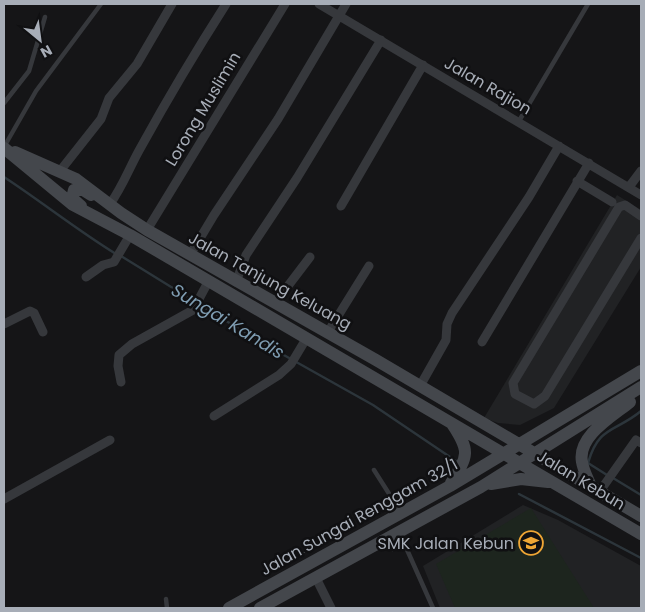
<svg xmlns="http://www.w3.org/2000/svg" width="645" height="612" font-family="Poppins,sans-serif">
  <rect width="100%" height="100%" fill="#151517"/>
  <path fill="#212224" d="M617,195L641,210V267L554,408L520,425L498,423L484,418Z
    M523,505L558,520L641,566V608H440L423,566Z"/>
  <path fill="#1d251e" d="M531,508L594,608H455L436,564Z"/>
  <g fill="none" stroke-linecap="round" stroke-linejoin="round">
    <path stroke="#2c353b" stroke-width="2.5" d="M4,177C42,202 77,230 116,254
      M121,256L257,340L373,405L456,461
      M607,475L588,463C599,425 616,432 641,411
      M613,478L641,495
      M519,494L641,558"/>
    <path stroke="#3c3f43" stroke-width="1" stroke-dasharray="2.5 4" stroke-linecap="butt" d="M392,551L399,548
      M269,573L300,554L306,552"/>
    <path stroke="#36383c" stroke-width="4.5" d="M4,103L29,71L45,17
      M519,121L588,4
      M4,147L36,91L101,4
      M374,470L400,511
      M400,534L433,608
      M166,599L167,608"/>
    <path stroke="#36383c" stroke-width="9" d="M319,4L641,195
      M60,171L101,119L109,98L137,64L172,4
      M577,181L612,202
      M629,187L641,171
      M110,204C123,186 130,166 141,147C168,98 196,51 226,4
      M341,206L423,65
      M641,216L625,205L619,207L513,383L515,394L534,404L545,396L641,238
      M147,230L285,4
      M190,255L214,215L278,119L346,4
      M86,277L103,265L114,262L130,235
      M236,282L246,255L297,178L381,40
      M275,303L310,257
      M4,324L30,311L34,313L43,332
      M328,332L369,266
      M482,342L589,163
      M121,382L118,366L119,355L132,344L193,310L208,282
      M420,386L446,340L447,324L452,313L529,197L559,146
      M214,416L279,375L291,364L306,339
      M600,491L636,440L641,443
      M4,499L110,440
      M316,578L331,608"/>
    <path stroke="#44474c" stroke-width="12" d="M4,148L73,205L130,235L641,534
      M15,152L76,179L121,213L147,230L376,360L641,516
      M81,206L72,198L74,190H83L91,195
      M451,483C468,456 471,452 452,424
      M491,484L521,479L548,482
      M590,484C587,477 583,469 582,462C577,436 613,416 630,402
      M229,608L450,486L641,371
      M260,608L481,487L641,387"/>
  </g>
  <defs>
    <g id="school-ring" transform="scale(1.25)"><circle r="9.5" fill="#101012" stroke="#efa635" stroke-width="1.5"/><path d="M0-5L7-2L0 1L-7-2ZM-4 1L0 2.5L4 1V4Q0 6-4 4Z" fill="#efa635"/></g>
  </defs>
  <g fill-rule="evenodd">
    <use href="#school-ring" x="531" y="543"/>
  </g>
  <g text-anchor="middle" dominant-baseline="central" stroke-width="5" stroke-linejoin="round" paint-order="stroke">
    <g font-size="16" fill="#a7adb7" stroke="#101012">
      <text transform="translate(488 86) rotate(30)">Jalan Rajion</text>
      <text transform="translate(203 109) rotate(-59)">Lorong Muslimin</text>
      <text transform="translate(270 281) rotate(29)">Jalan Tanjung Keluang</text>
      <text transform="translate(581 480) rotate(31)">Jalan Kebun</text>
      <text transform="translate(359 517) rotate(-29)">Jalan Sungai Renggam 32/1</text>
    </g>
    <g font-size="16" fill="#a7adb7" stroke="#101012" text-anchor="end">
      <text x="514" y="543">SMK Jalan Kebun</text>
    </g>
    <g font-size="18" font-style="italic" fill="#7f9db2" stroke="#101012">
      <text transform="translate(228 321) rotate(31)">Sungai Kandis</text>
    </g>
  </g>
  <rect width="645" height="612" fill="none" stroke="#a7adb7" stroke-width="10"/>
  <g transform="translate(40 40) rotate(151)" stroke="#101012" stroke-width="4" paint-order="stroke">
  <path d="M0-4L9 19L0 12L-9 19Z" fill="#a7adb7"/>
  <text y="-8" font-size="14" font-weight="bold" text-anchor="middle" fill="#a7adb7">N</text>
  </g>
</svg>
